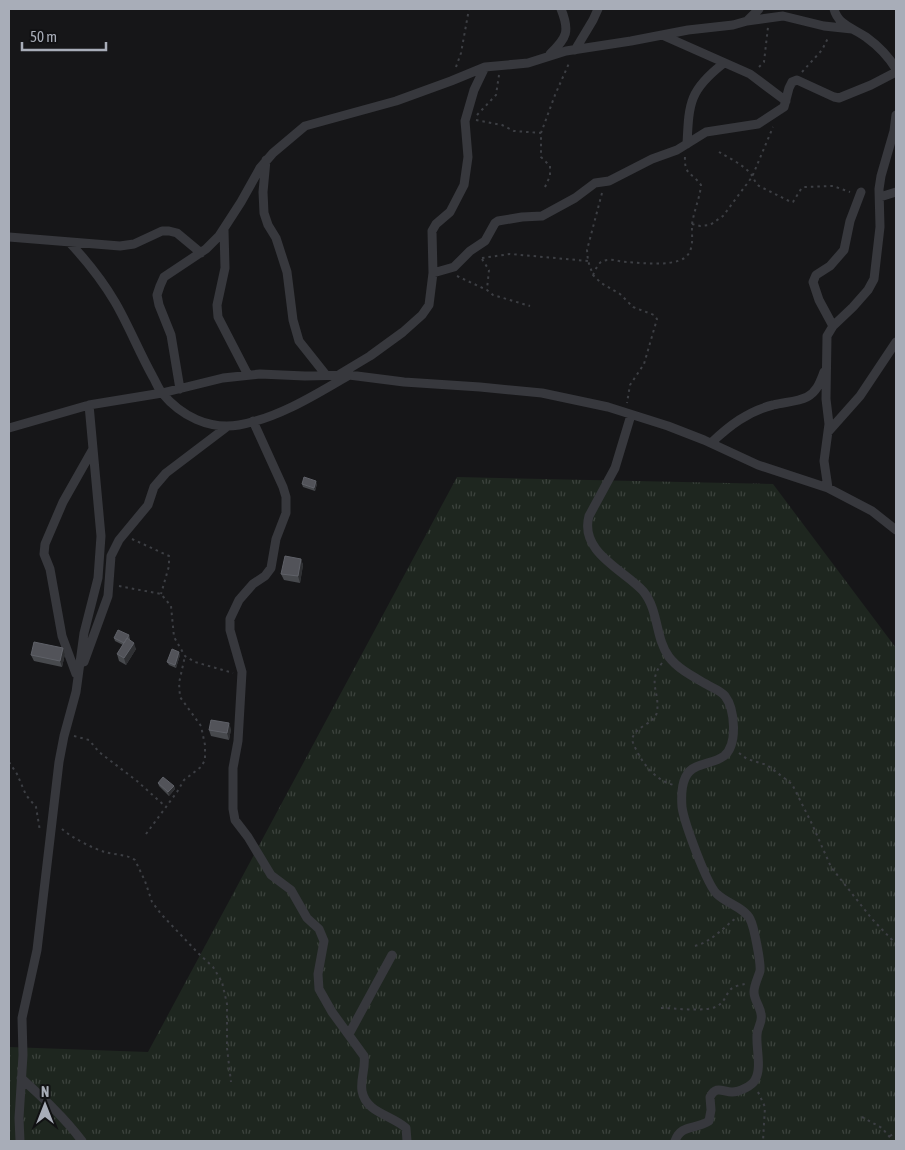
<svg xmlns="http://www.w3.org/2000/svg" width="905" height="1150" font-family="'Asap Condensed',sans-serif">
  <defs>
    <pattern id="grass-tufts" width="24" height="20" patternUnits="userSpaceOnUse" patternTransform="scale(1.25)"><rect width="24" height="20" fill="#1e261f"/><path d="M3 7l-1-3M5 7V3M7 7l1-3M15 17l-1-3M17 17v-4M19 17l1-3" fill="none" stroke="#3c433d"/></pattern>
  </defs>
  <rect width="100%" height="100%" fill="#161618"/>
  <path fill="url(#grass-tufts)" d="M457,477L773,484L896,648V1141H9V1047L148,1052Z"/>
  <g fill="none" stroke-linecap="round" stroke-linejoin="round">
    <path stroke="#3d3f44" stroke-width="2" stroke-dasharray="2.5 4" stroke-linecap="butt" d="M456,67L461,53L469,9
      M759,67L764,62L768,27
      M802,72L822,50L829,36
      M477,115L496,95L499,75
      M476,120L502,125L514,131L541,133
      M719,152C729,158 742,164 750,173C754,177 754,182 759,186L791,202H793L801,189L804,187L833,186L850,192
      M545,187L550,176V166L541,157V133L555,95L570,61
      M602,193L587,250L588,261L593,275L601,283L620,294L633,307L654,315L657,319L644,364L630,385L627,403
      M692,224L700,226L710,225L723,216L752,177L773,127
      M482,258L510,254L588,261
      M482,259L489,270L487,289
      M593,275C595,271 597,265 601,262C610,257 618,262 627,262C643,263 681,268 689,253C695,242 690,230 693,219C695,208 700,197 701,185C692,172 684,176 685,156
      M457,276L487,290L493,295L530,306
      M132,539L169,556V566L161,594
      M119,586L161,594L171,606L174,637L185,656L195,662L233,673
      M662,663C647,683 660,691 657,712C655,724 634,726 632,740C639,759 653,780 674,785
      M74,736L89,740L99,752L137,781L166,807
      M739,753L747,759L767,765L792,784L812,824L831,867L872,919L896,944
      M9,762L17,774L26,795L36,807L40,831
      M62,829C72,838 92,848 105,852C115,855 126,854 135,860L145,881L152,902L161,914L198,953L213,967L222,982L227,1004V1048L231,1082
      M146,834L177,792L184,780L201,767L205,760V745L201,726L180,697L179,683L185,656
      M695,946C711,942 723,928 736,918
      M661,1008C675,1008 709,1013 719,1005C725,1001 726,994 731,989C734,986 741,985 745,984
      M758,1092L765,1107L763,1141
      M862,1117L882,1128L893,1141
      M890,1136L896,1132"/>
    <path stroke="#37383d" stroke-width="9" d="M834,9C838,25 853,28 866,37C877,45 889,57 896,69
      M747,21L783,16L824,26L852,29
      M662,35L750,74L786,101
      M575,50L593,20L598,9
      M550,54C567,38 570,31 561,9
      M687,144C689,103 689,90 724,63
      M266,160L263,192L264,213L268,225L276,238L287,272L293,320L299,341L326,375
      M880,197L896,192
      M224,230L225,268L217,305L218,317L248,375
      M9,237L120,246L134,244L162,231H169L177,233L201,253
      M69,242C87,261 102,280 115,302C129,326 139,352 153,377C156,382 158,388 162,393C181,416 209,430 239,425C278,418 315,395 349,375
      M433,273L454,267L470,251L485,241L495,223L498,221L522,217L542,216L575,198L595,183L609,181L652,159L677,150L706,132L758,124L784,107L789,88L792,82L797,80L834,97L839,98L871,85L896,72
      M833,326L819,300L813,282L816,275L830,266L844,250L850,221L861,192
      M340,374L370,356L403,332L422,315L429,305L433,273L432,231L436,224L450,212L464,185L468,157L465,121L474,90L485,67
      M180,389L171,335L159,305L157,295L160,286L164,277L206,249L219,236L241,202L260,168L273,153L305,126L396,101L451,81L485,67L528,63L566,51L631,41L688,30L733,25L747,21L759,9
      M631,415L615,468L589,516C579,552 624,570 643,591C659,610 655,638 669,657C678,669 694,677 706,684C712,688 720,690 725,696C735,709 738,745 724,756C716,762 704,763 696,767C681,773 681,794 682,807C684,822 707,885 717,894C726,903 745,908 750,919C754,926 761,963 760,971C758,978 754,985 754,992C754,1000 760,1006 761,1014C763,1023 757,1027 757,1035C756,1049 762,1068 755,1080C752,1086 739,1092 732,1092C723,1092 716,1085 710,1097L711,1110L709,1121C695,1130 681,1124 675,1141
      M253,421L283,487L286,497V513L276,539L271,568L265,576L253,584L239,600L230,619V630L242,672L238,741L233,768V809L235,820L248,837L271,875L291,890L307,918L319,929L324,941L318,974L319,989L332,1012L364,1056C366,1068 360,1079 362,1091C366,1113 392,1115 406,1128L407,1141
      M9,428L89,405L162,393L223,378L260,374L305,376L349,375L404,382L480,387L542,393L608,407L668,426L704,440L758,465L828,488L872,511L896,530
      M828,432L860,396L896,342
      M711,443C729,426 748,411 773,405C784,402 797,402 807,397C817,392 820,382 824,372
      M828,488L824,461L829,424L826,399L827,336L833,326L853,307L868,290L874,279L880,227L879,189L881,176L894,131L896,115
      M84,662L108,596L111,556L119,540L148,505L154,487L166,473L228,426
      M76,674L62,636L50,569L44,554L45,544L63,502L93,449
      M349,1034L392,955
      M21,1078C43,1098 64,1117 82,1141
      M20,1141L19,1118L23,1055L22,1018L37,950L59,762L64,736L76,692L84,633L98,578L101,536L89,405"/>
  </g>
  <path fill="#47494d" d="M302,484H317L315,491L303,487Z
    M301,559L303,565L300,583L284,580L281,574Z
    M129,635L130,639V640L136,649L126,665L119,661L117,654L123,645L115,641L114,638Z
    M63,648L65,654L62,667L34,661L31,655Z
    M180,655L176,668L169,665L167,662Z
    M231,729L229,740L211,736L209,730Z
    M158,783L174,786L175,789L169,796L159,786Z"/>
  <path fill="#2f3033" d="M316,481L317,484L315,491L314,488Z
    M301,559L303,565L300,583L298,576Z
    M134,643L136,649L126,665L124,658Z
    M63,648L65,654L62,667L60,661Z
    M179,652L180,655L176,668L175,665Z
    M229,723L231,729L229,740L227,733Z
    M174,786L175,789L169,796L168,792Z"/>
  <path fill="#525359" stroke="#5f6168" d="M304,477L316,481L314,488L302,484Z
    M285,556L301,559L298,576L281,574Z
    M118,630L129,635L124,643L114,638Z
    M127,638L134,643L124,658L117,654Z
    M34,642L63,648L60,661L31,655Z
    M172,649L179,652L175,665L167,662Z
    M211,720L229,723L227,733L209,730Z
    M163,777L174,786L168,792L158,783Z"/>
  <rect width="905" height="1150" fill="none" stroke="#a8adb8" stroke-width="20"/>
  <g transform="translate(45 1105)" stroke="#111113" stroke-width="4" paint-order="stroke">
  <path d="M0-4L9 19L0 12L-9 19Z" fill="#a8adb8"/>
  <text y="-8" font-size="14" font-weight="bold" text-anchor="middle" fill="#a8adb8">N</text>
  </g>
  <path d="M22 42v8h84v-8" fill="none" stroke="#a8adb8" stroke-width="2.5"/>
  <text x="30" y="42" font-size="15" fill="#a8adb8" stroke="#111113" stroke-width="4" paint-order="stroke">50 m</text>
</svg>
